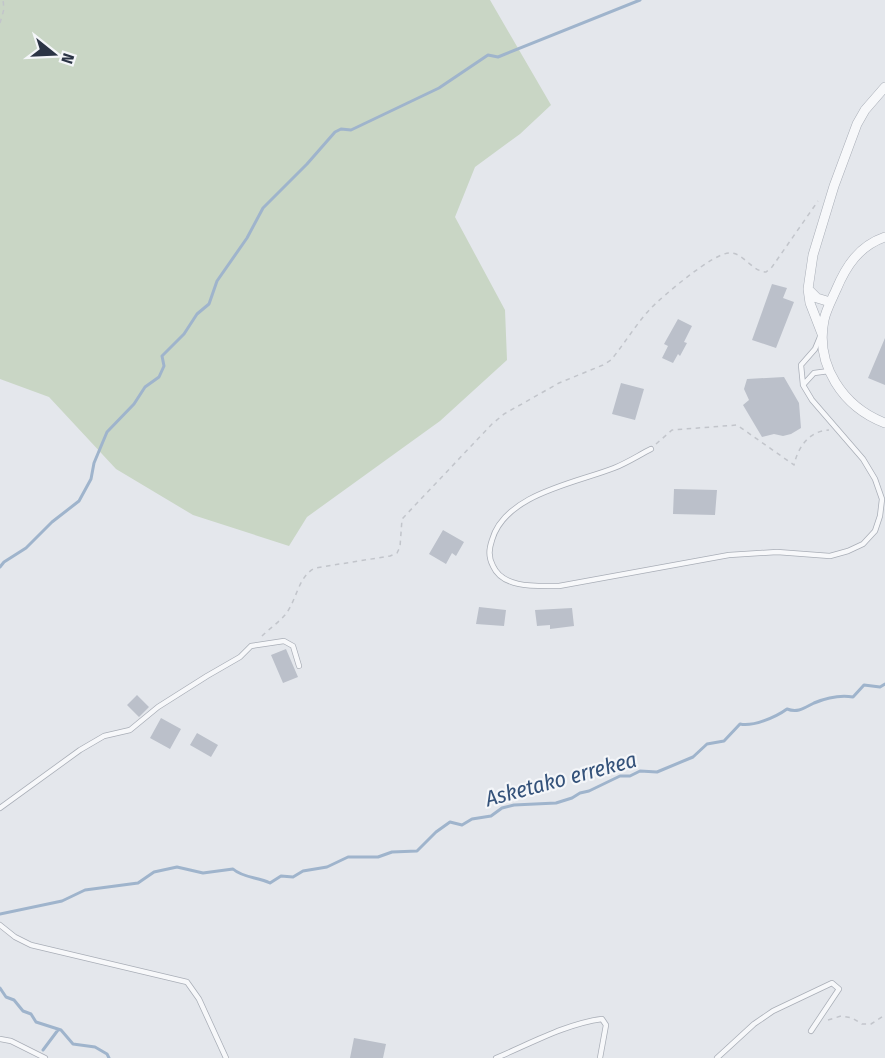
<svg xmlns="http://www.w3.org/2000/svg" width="885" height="1058" font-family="'Fira Sans Condensed',sans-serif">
  <rect width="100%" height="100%" fill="#e4e7ec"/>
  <path fill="#c9d6c5" d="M0,0H490L551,105L520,134L475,167L455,217L505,310L507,360L440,421L307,517L289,546L193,515L116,469L49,397L0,379Z"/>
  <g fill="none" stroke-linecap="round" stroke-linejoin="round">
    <path stroke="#9fb4cc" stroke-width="3" d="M0,567L4,562L26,548L52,522L79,501L91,479L94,463L107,432L134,404L145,387L159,377L164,366L162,356L184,334L197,314L209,304L217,281L247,238L263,208L307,164L335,132L341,129L351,130L439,88L488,55L498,57L640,0
      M0,914L62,901L85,890L138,883L154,872L177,867L203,873L233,869C243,878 258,877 270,883L281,876L293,877L303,871L327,867L348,857H378L392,852L417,851L436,832L450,822L462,825L472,819L491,816L502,808L514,805L556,803L572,798L580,793L589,791L620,776H630L640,771L657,772L693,757L707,744L724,741L740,724C753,727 776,717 787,709C798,713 804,708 814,703C826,698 841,695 853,697L864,685L880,687L885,684
      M0,988L6,997L14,1000L23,1011L31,1014L36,1022L61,1030L73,1044L95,1047L107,1054L109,1058
      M43,1050L58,1030"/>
  </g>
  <path fill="#bbc0ca" d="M772,284L787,288L783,298L794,302L776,348L752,340Z
    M678,319L692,326L684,342L687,343L680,356L678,354L673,363L662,358L668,346L664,344Z
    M885,338V385L868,378Z
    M784,377L799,403L801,428L791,434L783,436L774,434L762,437L743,405L749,400L744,389L747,379Z
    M621,383L644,389L635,420L612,414Z
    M674,489L717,490L715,515L673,514Z
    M443,530L464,542L456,556L452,553L446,564L429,554Z
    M479,607L506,610L504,626L476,624Z
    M572,608L574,626L550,629V625L537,626L535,610Z
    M286,649L298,677L283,683L271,655Z
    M137,695L149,707L139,717L127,705Z
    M161,718L181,729L170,749L150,738Z
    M197,733L218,745L211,757L190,745Z
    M354,1038L386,1044L383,1058H350Z"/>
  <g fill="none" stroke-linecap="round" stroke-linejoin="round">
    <g stroke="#a9aeb7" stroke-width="6">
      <path id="lane" d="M803,385L814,373L829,371
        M651,449C639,455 627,463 614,468C576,483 505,494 492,540C489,549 488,556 493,566C503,589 538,586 559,586L729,555L777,552L830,556L848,551L863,544L875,531L880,516L882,499L875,479L863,459L812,400L803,385L801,365L815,349L820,337
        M0,808L80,750L104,736L130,730L158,707L207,676L240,657L251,646L284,641L293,646L299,666
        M0,925L15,937L31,945L187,982L199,999L226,1058
        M0,1039L11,1041L45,1058
        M496,1058C530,1044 565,1024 602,1019L606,1025L600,1058
        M717,1058L754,1024L773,1011L832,983L839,989L811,1031"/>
    </g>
    <g stroke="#a9aeb7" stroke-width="10">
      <path id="street" d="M885,237C859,246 846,266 836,290C832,299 826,310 824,320C815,365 843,407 885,423
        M808,289L817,298L830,302
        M822,334L810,303L808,289L813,255L834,186L857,124L865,110L885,87"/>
    </g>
    <path stroke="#c2c5cb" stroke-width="1.5" stroke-dasharray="4.5 4.5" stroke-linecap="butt" d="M0,23L4,9L3,0
      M656,444L672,430L737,425L794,465C798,447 809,431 829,430
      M262,636C269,629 278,623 284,616C297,602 297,577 315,568L390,556L397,553L400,547L402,519L492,424L504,414L559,383L603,365L611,360C625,343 636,324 651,308C663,296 714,252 730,253C744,253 751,271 766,272L772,267L818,201
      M828,1020L841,1016L852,1018L862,1024H871L885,1015"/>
    <use href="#lane" stroke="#f7f8fa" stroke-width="4.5"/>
    <use href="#street" stroke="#f7f8fa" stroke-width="9"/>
  </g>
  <g text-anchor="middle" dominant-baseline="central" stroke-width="4.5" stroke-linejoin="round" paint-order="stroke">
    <g font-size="22" font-style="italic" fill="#34527a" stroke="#f4f6f9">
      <text transform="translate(561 779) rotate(-15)">Asketako errekea</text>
    </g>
  </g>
  <g transform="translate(54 54) rotate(108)" stroke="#f4f6f9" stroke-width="4.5" paint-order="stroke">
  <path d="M0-4.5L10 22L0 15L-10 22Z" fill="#2b3445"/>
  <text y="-9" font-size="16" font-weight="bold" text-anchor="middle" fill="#2b3445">N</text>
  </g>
</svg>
